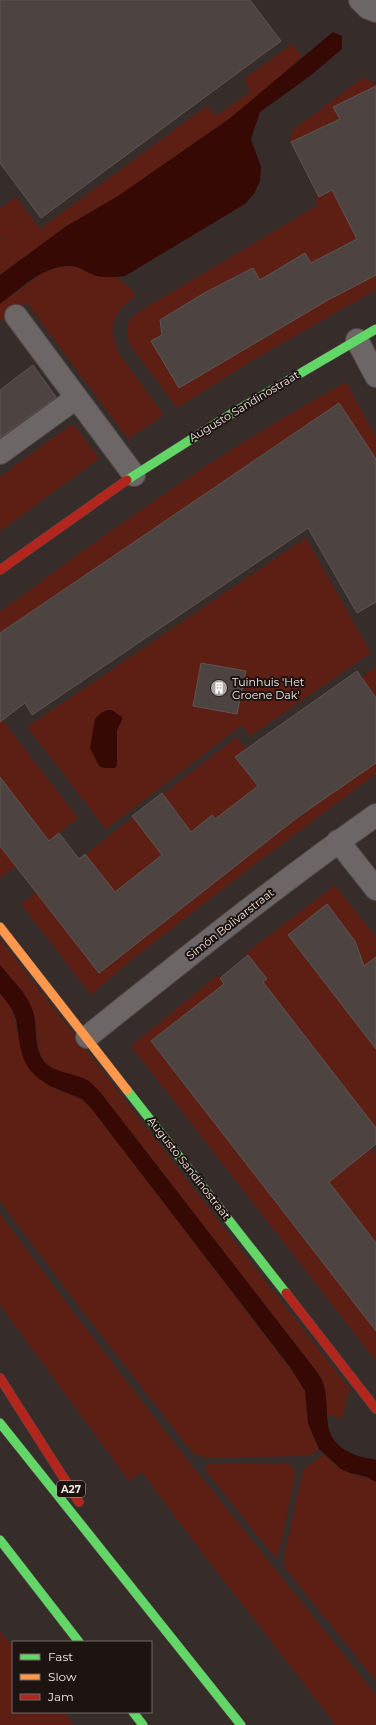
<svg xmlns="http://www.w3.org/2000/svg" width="376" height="1725" font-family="Montserrat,sans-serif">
  <rect width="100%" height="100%" fill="#362c2a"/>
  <path fill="#5d1f13" d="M292,44L302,57L260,94L229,119L118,196L65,227L0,275V240L2,239L0,236V209L16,197L40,229L207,106L216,116L250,92L244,79Z
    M364,77L376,84V290L260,356L177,408L130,345L127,335L128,324L131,318L137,313L157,301L318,205L315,198L318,196L290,140L291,134L294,129Z
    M71,266L85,270L97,276L116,277L130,288L136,296C113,311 107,326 118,352L164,415L128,439L27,303L0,322V304L44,272L60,267Z
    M346,382L376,437V482L150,635L146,630L29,709L0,666V612C111,529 224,449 346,382Z
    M72,425L76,427L99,459L0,531V477L69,426Z
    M306,538L371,653L250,736L242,725L106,829L27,727Z
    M376,667V774L271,852L135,957L91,995L21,904L237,737L246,749L256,750Z
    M0,717L78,818L0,878Z
    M335,885L376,937V1144L255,988L266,979L246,953Z
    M0,939L351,1391L347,1394L343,1418L326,1415L323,1382L317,1372L100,1092L86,1080L61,1072L51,1067L43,1060L39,1050L34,1015L28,1000L0,965Z
    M218,975L237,1001L342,1112L376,1155V1361L131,1046Z
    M0,993C10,1004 15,1014 16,1029L57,1090L82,1099L91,1108L301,1383C307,1395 305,1400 307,1413C308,1426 313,1438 319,1449L309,1456L208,1458L196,1455L192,1452L81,1309L0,1201Z
    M0,1214L77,1317L178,1448L376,1695V1725H336L194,1542L142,1472L129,1481L0,1305Z
    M324,1454C332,1462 339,1469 349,1473C358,1477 367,1477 376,1482V1681L285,1568L284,1560L285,1552L303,1470Z
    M209,1463L289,1464L294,1469L295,1475L279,1553L276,1556L273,1555L206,1471V1466Z
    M0,1631L13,1647V1712H64L74,1725H0Z"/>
  <path fill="#360904" d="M333,32L342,36V49L310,76L260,112L251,139L261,167L260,181L254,194L245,204L125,276C116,277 106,278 97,276C89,274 81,267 72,266C44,264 20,289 0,304V275L65,227L118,196L229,119Z
    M107,710H112L122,717V720L117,730V765L115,768H104L99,766L90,748L95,719L101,713Z
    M0,965C12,980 30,996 34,1015C37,1029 34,1047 43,1060C53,1074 73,1072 87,1080C92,1083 96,1088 100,1092L317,1372C319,1375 322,1379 323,1383C333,1413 315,1440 358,1456C364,1458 370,1458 376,1460V1482L367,1477L350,1473L341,1469L319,1449L308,1423L305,1391L290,1367L91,1108L82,1099L50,1086L38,1078L29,1069L24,1060L20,1046L16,1019L12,1009L0,993Z"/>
  <path fill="#4d4441" stroke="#5e5553" d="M0,0H250L281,41L41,218L0,163Z
    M376,86V275L328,300L179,388L151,341L162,335L160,320L206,292L253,268L260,280L305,253L311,263L357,239L332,190L319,197L291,142L340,119L333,107Z
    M33,365L56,397L0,438V390Z
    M339,403L376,459V602L357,613L308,528L32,715L25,703L0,722V633Z
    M201,663L246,671L237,714L193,706Z
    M357,671L376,698V763L298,817L99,973L0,846V777L49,841L59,833L79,859L85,854L115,892L162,855L132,816L162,793L191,832L212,815L215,819L258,786L235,757Z
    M327,904L355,941L364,966L376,957V1049L288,935Z
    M248,955L267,979L263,982L376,1128V1144L329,1182L376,1243V1331L151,1041L224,984L220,978Z"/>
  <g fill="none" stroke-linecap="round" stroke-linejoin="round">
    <g stroke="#534a48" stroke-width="24">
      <path id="street" d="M360,0L368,8L376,11
        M16,316L134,475
        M357,340L376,376
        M0,453L76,398
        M338,841L376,889
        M87,1037C182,961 277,885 376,815"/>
    </g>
    <g stroke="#534a48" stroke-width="10">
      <path id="fast" d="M127,480L231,414L376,329
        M127,1090L286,1293
        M0,1423L241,1725
        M0,1540L79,1642
        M133,1712L143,1725"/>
    </g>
    <g stroke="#534a48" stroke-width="10">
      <path id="slow" d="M0,927L127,1090"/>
    </g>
    <g stroke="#534a48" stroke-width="10">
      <path id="jam" d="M0,570L127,480
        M286,1293L376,1409
        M0,1378L79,1502"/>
    </g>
    <use href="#street" stroke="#6c6766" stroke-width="22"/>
    <use href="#fast" stroke="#63d668" stroke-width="9"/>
    <use href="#slow" stroke="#ff974d" stroke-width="9"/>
    <use href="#jam" stroke="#b3261e" stroke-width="9"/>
  </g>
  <defs>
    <g id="building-disc" transform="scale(0.9)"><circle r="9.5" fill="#b1a4a2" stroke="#1d1411"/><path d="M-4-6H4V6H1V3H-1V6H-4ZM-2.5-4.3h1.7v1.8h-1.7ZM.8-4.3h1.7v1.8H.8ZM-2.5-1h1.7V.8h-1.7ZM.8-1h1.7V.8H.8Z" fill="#fff"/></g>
  </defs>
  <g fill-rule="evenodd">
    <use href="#building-disc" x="219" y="688"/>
  </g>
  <g text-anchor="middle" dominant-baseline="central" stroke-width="4" stroke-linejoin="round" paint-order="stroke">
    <rect fill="#1d1411" stroke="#b3a6a3" stroke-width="1" x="57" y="1481" width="28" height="16" rx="3"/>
    <g font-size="10" font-weight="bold" fill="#f3e5e2">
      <text x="71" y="1489">A27</text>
    </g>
    <g font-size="11" fill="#f3e5e2" stroke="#1d1411">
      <text transform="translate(244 406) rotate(-31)">Augusto Sandinostraat</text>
      <text transform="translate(230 924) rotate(-38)">Simón Bolivarstraat</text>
      <text transform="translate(189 1168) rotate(52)">Augusto Sandinostraat</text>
    </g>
    <g font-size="11" fill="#f3e5e2" stroke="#1d1411" text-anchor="start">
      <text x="232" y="682">Tuinhuis 'Het<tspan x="232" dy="13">Groene Dak'</tspan></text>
    </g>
  </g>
  <rect x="12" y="1641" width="140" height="72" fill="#1d1411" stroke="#736865"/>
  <rect x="20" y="1654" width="20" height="6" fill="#63d668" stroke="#736865"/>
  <text x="48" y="1661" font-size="12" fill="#f3e5e2">Fast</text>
  <rect x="20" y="1674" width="20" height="6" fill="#ff974d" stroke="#736865"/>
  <text x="48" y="1681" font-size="12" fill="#f3e5e2">Slow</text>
  <rect x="20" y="1694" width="20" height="6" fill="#b3261e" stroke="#736865"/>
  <text x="48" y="1701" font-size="12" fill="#f3e5e2">Jam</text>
</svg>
